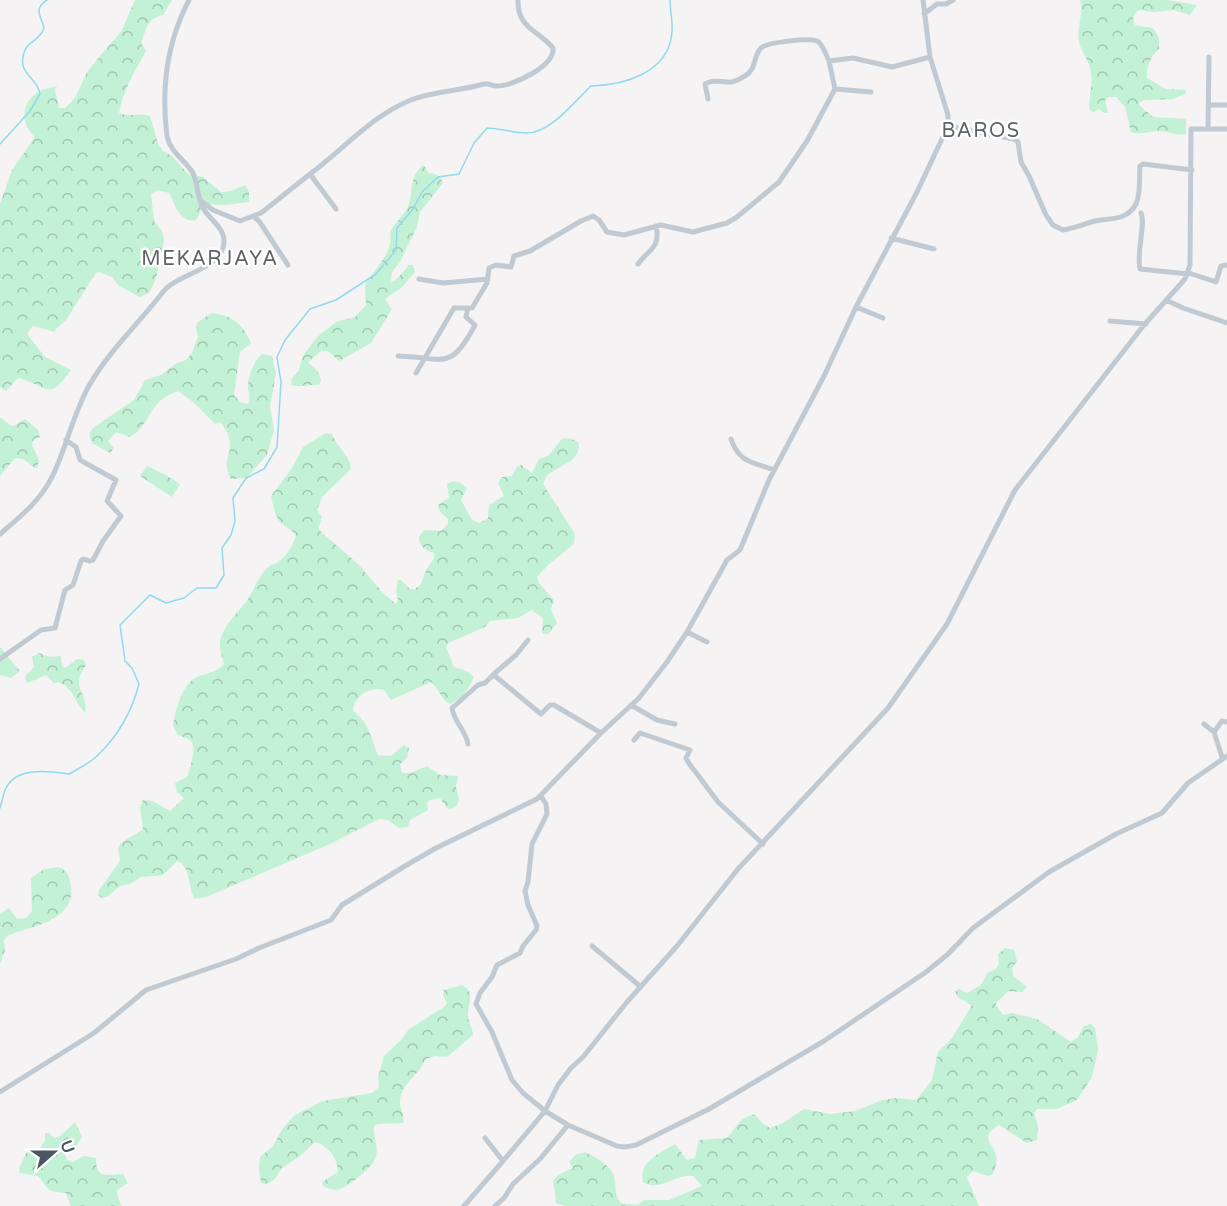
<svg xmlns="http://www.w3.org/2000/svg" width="1227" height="1206" font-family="'Varela Round',sans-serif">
  <defs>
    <pattern id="forest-crowns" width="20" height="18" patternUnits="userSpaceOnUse" patternTransform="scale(1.5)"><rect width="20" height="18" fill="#c3f1d5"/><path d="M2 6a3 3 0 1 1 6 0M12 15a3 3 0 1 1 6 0" fill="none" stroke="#a0c6b0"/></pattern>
  </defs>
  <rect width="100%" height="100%" fill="#f5f3f3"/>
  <path fill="url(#forest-crowns)" d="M135,0H172L163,15C147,18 147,28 141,43L146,51C135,71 123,90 119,113C127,117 140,113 150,116L158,144L163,151L172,156L188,174L203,177L221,192L231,191L245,185L249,192V202C237,203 223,207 212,204L201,210L196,220C181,224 175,205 169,193L158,190L151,194L154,221L162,231L164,240L156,279L149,293L140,297L119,286L112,277L99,272L95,274L66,320L55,330V332L33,326L27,334L45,357L71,370C47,403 50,386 18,378L6,391L0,387V204L12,170L35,137C22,125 20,108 34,95C40,89 49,88 57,86L55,90L59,108H65L75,98L87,72L99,57L121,32Z
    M1080,0H1167L1197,5L1190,15L1174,10L1153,12L1141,10L1137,11L1133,17L1135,25L1153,28L1159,38V49C1152,54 1145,69 1147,78L1166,89L1186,90V93L1173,99L1145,100L1139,102V105L1153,117L1186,119V134C1175,136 1166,130 1156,131C1146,132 1141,135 1131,132L1125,107L1116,97H1108L1105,100L1108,113H1104L1099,109L1093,112L1089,109C1089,95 1094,82 1090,68C1088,59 1081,51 1079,42C1076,29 1084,14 1080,0Z
    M424,165L428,173C436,174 440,175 443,183L420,212L417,227L400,262L392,272L391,282L395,281L409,265H413L415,272L402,287L385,299L392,309L371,343L339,361L328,351H321L308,362L318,372L321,380L319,385C309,384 299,388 291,385L292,378L298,372L303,356L317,337L336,322L355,317L366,305L365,285C375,268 394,253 390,232C395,222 406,214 409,204C413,190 410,173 424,165Z
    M211,313C232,315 243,324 251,343L240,352L234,395L240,402L248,404C251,397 248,392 248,385C249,374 254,361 262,354L272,356L276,374L270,407L274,430L267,455L246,478L231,479C217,457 243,450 220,422L215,424L193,402L178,391C146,402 154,422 130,437L116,432L108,441L114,448L110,453L92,443L89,434L93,428L134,400L145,380L161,375L177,363L186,360L192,353L198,337L196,327L197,323Z
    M0,417L11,426L15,425L25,419L38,430L40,437L34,439L32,445L39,460L37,468H35L23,459L15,458L0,476Z
    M326,433L332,434C337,448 350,454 351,469L322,497L317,510L322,517L318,529L359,565L383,593L396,604L398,600L396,590L398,580H401L410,589H415L421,584L426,570L434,558V553C425,550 420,547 419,537L424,530L441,531L448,524V519C443,513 437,512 439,504L449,498L447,484C454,479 461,482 467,488L461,500L472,520L480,523L488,518L489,505L504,496L498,483L502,477L512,476L517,467L521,465L532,473L539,459C542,458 546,457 549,455C560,445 559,431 578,442L579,447L577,454L572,460L547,475L543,484L575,534L574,544L548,565L537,577L539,583L554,600L551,609L557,623L548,634H543L542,633L543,618L532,610L518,618L490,621L485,627L448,643L446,647L454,667L467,671L474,677C469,689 462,698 450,704C441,700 439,688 431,682L391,700L384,690C370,686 354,696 353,711C370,723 370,737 378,755L391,756L404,745L409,748L407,758L400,764L402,773H410L427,766L440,775L458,776L456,787L459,799L457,805L451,809L447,808L440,798L430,800L427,803L428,810L410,820L408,827L399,828L388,820L379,819L330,844L206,897L195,899C187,887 192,867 177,861L163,875L141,877L130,884L120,886L107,897L102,898L98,895L99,890L120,861L118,847C125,838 135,836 143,829L140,808L143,800L153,801L170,811L184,798L177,792L175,783L187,777C190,770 197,747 191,741C188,738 181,737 177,734L173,725C176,710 181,687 195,678C205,673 217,673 224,664C222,656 219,649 220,641C223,626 237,613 246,602C254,591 259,573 270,566C272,564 276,564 278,562C286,557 294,544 296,535C291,529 284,526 280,522C274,515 273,504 271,496L292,468L303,447Z
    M147,466L166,475L180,484L172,497L140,476Z
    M0,647L20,671L11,678L0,675Z
    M39,653L50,657L61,656L62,665L65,668L77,659L84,660L86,665C69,689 89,692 85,713C74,701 75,690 59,682L54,683L46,675L27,683L25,678L27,674L34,667L32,657Z
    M59,867C69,871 69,877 71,886C76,920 33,926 9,935L4,940L5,950L0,964V914L9,908L17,919L26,918L32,911L31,878L44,869Z
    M1005,948L1014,950L1017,961L1012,969L1013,976L1027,987L1023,992L1008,991L996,1003V1005L1003,1015L1012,1013L1037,1019L1071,1042L1078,1037L1084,1026L1091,1024L1095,1028L1098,1050L1092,1077L1077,1100L1057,1109H1037L1034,1113L1038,1126L1037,1140L1027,1143L999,1125C979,1136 992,1142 996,1155C998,1162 995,1169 992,1175L987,1176L973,1171L967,1177L979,1206H566L555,1203L556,1197L553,1181L558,1175L573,1168L569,1162L575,1155L585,1152C595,1157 610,1164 614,1176C617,1186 613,1194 621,1203L637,1205L645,1200H669L702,1186L693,1176C676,1173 659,1193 643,1182C638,1161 661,1153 675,1144L687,1160L695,1158L699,1140L727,1138L742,1119L755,1114L762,1123L770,1128L781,1124L804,1109L830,1114L855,1111L883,1100L897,1098L916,1100L932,1080L938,1052L952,1038L972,1005L959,998L955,992L959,989L967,993L981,985L987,973L996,969L999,963L998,954Z
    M462,985C477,993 467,1004 468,1016C468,1023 473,1028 473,1035L447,1057L435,1056L426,1059C423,1063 422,1067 418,1071C411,1080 401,1088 400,1100C399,1108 405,1113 403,1123L378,1124L374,1126C373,1138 380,1147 375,1159C371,1169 347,1188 337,1190C332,1190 327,1188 323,1186L322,1182L338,1172C338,1159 328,1145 315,1142L301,1155L282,1168L274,1180L266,1184L261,1183L259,1167L260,1157L273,1146L283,1128L295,1115L323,1101L372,1093L379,1087L378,1077L384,1056L402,1039L409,1029L444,1007L447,1003L443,995L444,990Z
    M75,1122L82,1137L77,1145L66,1148L64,1151L67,1160L73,1162L83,1156L96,1158C96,1179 106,1175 123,1174L128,1183L117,1190L118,1198L122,1206H71L66,1193C43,1191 51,1190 38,1176L20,1173L19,1169L27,1151L40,1148L45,1141V1133H49L54,1138L59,1137Z"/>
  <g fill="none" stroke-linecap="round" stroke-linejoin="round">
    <path stroke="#90daee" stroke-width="1.5" d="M0,144L30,111L40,94C38,77 15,74 25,50C29,41 41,39 44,28C41,16 33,9 47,0
      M0,808C2,802 3,795 5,790C15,766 48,771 69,774C77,769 89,764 97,756C117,737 132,711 139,684L132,668L125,661L120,625L150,595L166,603L184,598L197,588H216L224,575L222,548L231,535L235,521L233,498L246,478L264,469L277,447L281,382L277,357L285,340L310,309L336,300L376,274L396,250L397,228L413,209L422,192L438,177L459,174L474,143L487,128C500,128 513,133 526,133C550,134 575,101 591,86C624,85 669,73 672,32C673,22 670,11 670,0"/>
    <path stroke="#c1cad2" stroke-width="5" d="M924,14L937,4H946L953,0
      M835,89L871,92
      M708,99L705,84C713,79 719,82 728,82C734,83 740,79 745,76C757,69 753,56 761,48C768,42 808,38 817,41C823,44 826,55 829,61L853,58L892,67L930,57
      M1208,105H1227
      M948,126L1014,139L1018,142L1021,162L1029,176L1046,215L1053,225L1063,230C1074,228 1084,224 1095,221C1110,218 1127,221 1136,204C1141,194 1139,177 1140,166L1143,164L1192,170
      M1208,129L1209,57
      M310,174C344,149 371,116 411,100C434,91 460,91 484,84C490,83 491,86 497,86C513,86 555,66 553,48C538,30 517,28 518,0
      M201,201L213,210L240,221L261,213L310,174L336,209
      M1141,213C1146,223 1136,254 1140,269L1188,274
      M254,217L259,221L288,265
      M891,238L934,249
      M638,264C649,249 661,248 656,226
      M1189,273L1216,282L1221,266L1227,265
      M419,279L443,283L488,279
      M1166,300L1183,308L1227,323
      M856,307L883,318
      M1110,321L1146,324
      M398,356C443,357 450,373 475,325L466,317L468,308
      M416,373L454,308H472L487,283L489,268L496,265L511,267L514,256L530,251L581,221L593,216L599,220L607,232L624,235L661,225L693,232L727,223L737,217L779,182L807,141L835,89L829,61
      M731,439C739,463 753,462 774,470
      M0,534C20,517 40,501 52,477C67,447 73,413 90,384C110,350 139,323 163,292C178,273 222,270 224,242C225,228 209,219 203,208C197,197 198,184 193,173C185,160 170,152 167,136C161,89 167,42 189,0
      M687,632L707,642
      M528,640L516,655L495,673V676L541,714L550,705H554L601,733
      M0,659L41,630L55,628L65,590L73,585L81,561L83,559L90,561L93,560L103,541L121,516L107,501L116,480L80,460L76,447L66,440
      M631,705L657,720L675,724
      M1204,724L1214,732L1222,757
      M1214,732L1222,721L1227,722
      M634,740L640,733L643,734L690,750L686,758L688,762L718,802L763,844
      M468,744C466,731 454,722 452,708L478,685L485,683L494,674
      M541,796L546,804L547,814L532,844L528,882L525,891L528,905L537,926L536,930L523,946L520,953L497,965L492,977L480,993L476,1004L492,1032L512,1080L523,1093L545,1111L568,1125L617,1146L625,1147L636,1145L709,1109L824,1041L926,972L947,955L973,928L1049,872L1116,834L1162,813L1188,783L1227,756
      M592,946L641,987
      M0,1092L94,1033L146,990L236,959L259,948L331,920L342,905L405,866L436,848L537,799L601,733L639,698L667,662L687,632L727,560L740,550L769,480L824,376L856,307L917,192L948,126V115L930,57L923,0
      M485,1138L503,1161L545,1111L558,1085L571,1068L583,1057L627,1002L677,946L738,869L888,708L947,624L1015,490L1144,325L1185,279L1190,265L1191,129H1227
      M464,1206L503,1161
      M495,1206L504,1198L513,1184L540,1159L568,1125"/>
  </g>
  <g text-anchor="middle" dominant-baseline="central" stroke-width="5" stroke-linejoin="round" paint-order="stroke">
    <g font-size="20" letter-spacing="1.5" fill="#5f6368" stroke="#fff">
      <text x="981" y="131">BAROS</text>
      <text x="210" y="259">MEKARJAYA</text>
    </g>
  </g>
  <g transform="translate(54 1152) rotate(69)" stroke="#ffffff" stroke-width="4.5" paint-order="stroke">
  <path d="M0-4.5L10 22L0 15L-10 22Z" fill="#4a5661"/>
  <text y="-9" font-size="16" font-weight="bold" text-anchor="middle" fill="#4a5661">U</text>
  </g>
</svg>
